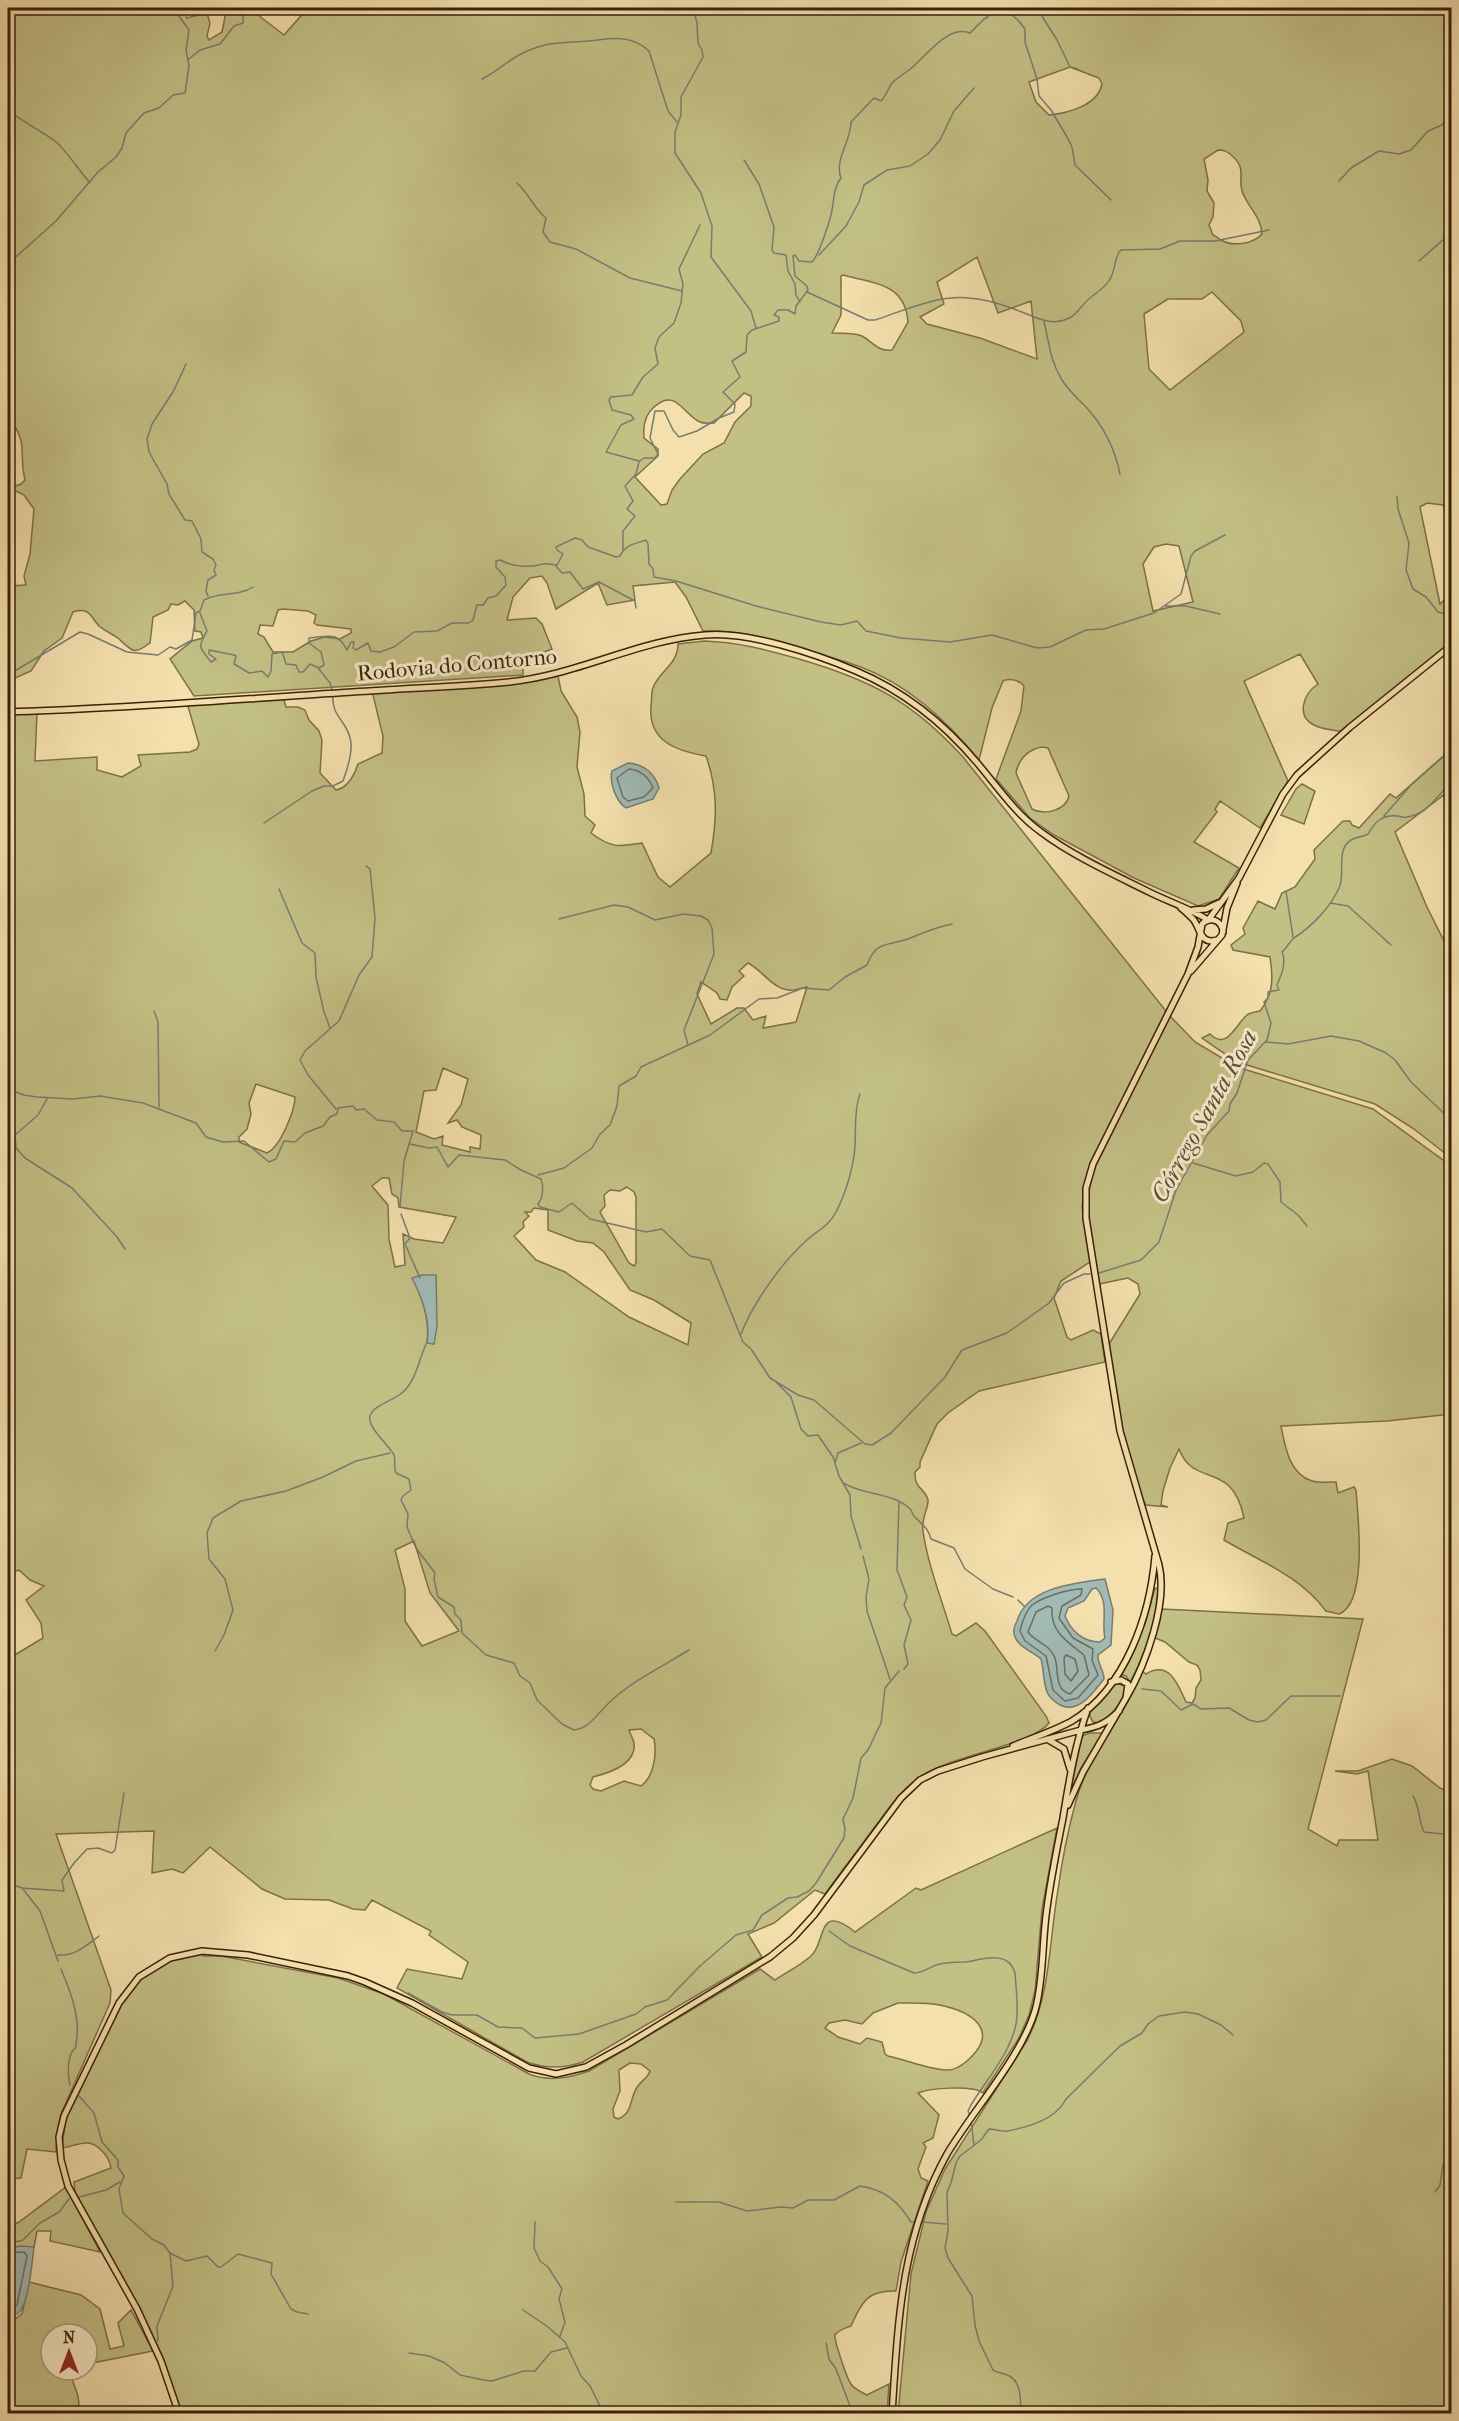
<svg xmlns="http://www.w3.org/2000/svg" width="1459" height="2421" font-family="'IM FELL French Canon',serif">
  <rect width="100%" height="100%" fill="#f3e0ad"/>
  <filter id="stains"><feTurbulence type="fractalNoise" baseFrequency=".00333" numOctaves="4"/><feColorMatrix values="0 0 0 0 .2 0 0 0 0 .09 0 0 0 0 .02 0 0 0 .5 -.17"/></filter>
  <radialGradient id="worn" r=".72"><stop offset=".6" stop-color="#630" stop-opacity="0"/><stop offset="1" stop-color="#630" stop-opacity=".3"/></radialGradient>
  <path fill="#c3c084" stroke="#7e7046" stroke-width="1.5" fill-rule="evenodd" d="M8,8H182L187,18L207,13L210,23L207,36L209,40L222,32L225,17L222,8H264L258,15L284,35L308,8H1451V522L1443,505L1427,503L1420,507L1440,604L1451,594V644L1345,732C1336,730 1325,730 1316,726C1295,717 1303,694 1318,684L1300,654L1244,681L1288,781L1260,828L1220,801L1215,809L1217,812L1194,842L1239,868L1219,899L1198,906L1134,878L1054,835L1030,818L996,779L1021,711L1024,686C1019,680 1010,678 1003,681L992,708L979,760C946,720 908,684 858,666C841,660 823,655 806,650C771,639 740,630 703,631L686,597L675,582L633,586L635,600L607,605L598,583L556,609L547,583L542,576L530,578L513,597L507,620L536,618L542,624L552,649L534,656L523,666V675L194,696L170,659L192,641L203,638L201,632L195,631L194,610L185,601L178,605L171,604L168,610L153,617L150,643C134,655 133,652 119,639C113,634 105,631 99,626C90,616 90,607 73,612L62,638L44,651L31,671L15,678L8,688V586L26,585L24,576L30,554L34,509L24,495L14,490L15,486L21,484L25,480C18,452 30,444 8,417ZM1070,67L1099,78L1102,84C1098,105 1069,113 1049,115L1036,102L1029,82ZM1218,150C1224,150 1226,151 1230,154C1250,170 1235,179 1244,196C1251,210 1261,218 1262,234C1253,244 1233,247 1221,240C1218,238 1216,236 1213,235L1209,225L1213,217L1214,203L1207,191L1208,180L1204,159ZM977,257L998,313L1031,301L1037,359L980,338L927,324L920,317L944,304L937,282ZM843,275C875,284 905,283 908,322L892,350C878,352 873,342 862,336C852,332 841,334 832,333L841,315V276ZM1212,292L1241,321L1244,332L1170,390L1149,369L1144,314L1168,299H1202ZM744,393L751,396V406L735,422L724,443L703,454L680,479L672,490L667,504L661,505L635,477L658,456V449L644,438C643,427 644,416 653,408C676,386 683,415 700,422C704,424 709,423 714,423ZM1166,544L1179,546L1193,602L1153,611L1143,564L1154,547ZM283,609L308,611L316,615L314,623L317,625L351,629V633L340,639L325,637L311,641L293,652H273L264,637L258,634L260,625L273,626L278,610ZM1042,747L1048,748L1069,796C1066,810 1045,816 1032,809L1016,773C1018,760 1028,749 1042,747Z
    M704,641C737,642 768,650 799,659C871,680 912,701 963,757L1166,1011L1087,1173L1082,1207L1090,1262L1061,1281L1054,1298L1067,1337L1071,1340L1093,1330L1101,1334L1105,1362L979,1391L948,1413L937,1424L920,1462V1467L915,1472C914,1489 925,1488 928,1500C929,1507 921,1518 923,1531C928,1566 942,1600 952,1634L956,1636L976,1623L985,1631L1046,1716L1049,1723C1034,1744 949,1757 923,1775C902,1788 889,1808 874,1828C858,1850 841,1872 825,1894L815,1890L774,1923L748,1934L762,1957L583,2062C563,2069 546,2069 527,2062L397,1988L407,1969L462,1979L468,1962L429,1935L431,1931L372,1900L365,1910L353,1909L329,1900L285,1899L262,1889L210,1847L183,1873L172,1869L152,1873L154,1831L56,1834L111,1990L110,2003L61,2114L57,2133L56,2152L27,2149L21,2178L8,2179V1659L43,1638L41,1623L26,1600L44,1586L30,1580L19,1570L8,1574V715L37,713L35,761L97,757V770L122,777L141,766L138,755L190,752L197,749L199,744L187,703L283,697L286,707H298L305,710L309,720L319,731L322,740L320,773L336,790C348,788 355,774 358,764L382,753L383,736L372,691L541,679L558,676L561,691L577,717L580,732L577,767L584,794L585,816L595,825L591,833C611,848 618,847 642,843L658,877L670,887L711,853C717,818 718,790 706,756C676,751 648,741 651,706C652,701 651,692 653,688C658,672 678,665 678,644ZM748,963C762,970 772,988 788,990C794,991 801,988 807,987L796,1022L763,1028L766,1016L753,1020L744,1008H737L711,1024L697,994L701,982L717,993L720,999L727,1000L732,987L744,976L739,971ZM443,1068L468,1079L461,1105L448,1123L457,1120L462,1127L481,1135L480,1149L470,1147V1152L442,1145L443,1136L434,1139L416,1132L424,1091L436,1090ZM256,1084L295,1097C295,1111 280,1147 267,1153L239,1142V1137L247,1129L251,1114L249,1103ZM382,1178H389L392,1194L398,1198L399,1207L456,1217L443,1243L414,1239L403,1234L405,1265L395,1267L389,1239L388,1205L372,1186ZM627,1187L634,1192L636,1197V1263L634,1266L629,1263L600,1212L605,1206L604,1195L610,1190L620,1191ZM534,1208L548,1210V1230L577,1241L593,1243L604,1252L630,1290L654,1300L691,1323L688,1345L629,1317L565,1272L536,1260L514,1236L524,1227L523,1222L529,1216L525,1212H531ZM436,1276L434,1344L427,1342C430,1320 423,1299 413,1278ZM414,1541L430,1593L459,1631L422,1646L405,1621V1589L395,1550ZM641,1729L654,1739C657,1753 654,1777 641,1786L624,1781L601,1791L593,1789L590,1785L593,1777C609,1773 637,1764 634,1743C633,1738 630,1734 629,1730Z
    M1449,751L1451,753V793L1449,791L1395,832L1427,907L1451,955V1158L1414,1129L1375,1104L1247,1065L1228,1056L1202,1038L1210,1034C1227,1051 1236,1024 1247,1015C1250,1012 1256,1012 1260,1011C1274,994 1273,977 1270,957L1233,950L1231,945L1245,934L1243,928L1258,901L1275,909L1282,893L1295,887L1315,859L1314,850L1343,821H1350L1352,825L1359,828L1390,794L1396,798Z
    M1302,784L1315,791L1304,824L1281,815L1296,789Z
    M1170,1016L1195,1042L1237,1067L1373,1109L1451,1166V1414L1387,1421L1281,1426C1285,1446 1289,1474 1312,1481C1319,1483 1329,1482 1336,1482L1338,1493L1354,1487L1356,1490C1358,1516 1368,1603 1339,1614L1326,1611C1299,1575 1261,1562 1224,1540L1228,1523L1244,1518C1232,1459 1194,1489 1179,1449L1170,1468L1163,1491L1161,1505L1168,1507L1146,1505L1141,1498L1124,1442L1109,1344L1140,1294L1138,1284L1128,1278L1099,1284C1093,1245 1080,1203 1096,1165Z
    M1155,1588L1158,1589C1159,1615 1143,1659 1130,1682L1126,1676L1119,1674L1145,1624Z
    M1162,1609L1363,1619L1308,1829L1337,1846L1339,1840H1378L1368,1771L1357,1774L1335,1771H1358L1392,1759L1412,1766L1440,1788L1451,1793V2413L898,2414L911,2274L926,2212L945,2169L1027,2041C1051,1993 1049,1941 1058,1890C1062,1860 1068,1830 1076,1801C1088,1753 1126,1717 1142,1671L1146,1674C1169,1660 1178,1684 1186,1702L1192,1703L1195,1698L1196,1688L1201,1680L1200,1670L1197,1665L1189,1662L1165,1642L1153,1637Z
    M1117,1683L1126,1687C1123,1702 1112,1716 1098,1723L1093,1722L1090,1717V1712Z
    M1090,1733H1103L1081,1768L1070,1793L1082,1736Z
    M1057,1828L1042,1909L1035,1991L1029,2015L1019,2038L983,2093C973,2085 930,2088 918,2093L939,2115L933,2138L923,2143L926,2147L918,2169L921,2178L928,2181L901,2262L896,2291C867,2290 862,2302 851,2326C846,2328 838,2330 835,2335C834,2340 847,2379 851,2384C854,2389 861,2392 867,2395L889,2384L887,2413H181L163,2358L75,2192L74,2182L111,2168C110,2161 107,2156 102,2151C89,2136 77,2146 62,2148L66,2116L122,1995L158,1964L197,1952L204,1956H221L338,1978L384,1994L529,2074C550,2082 569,2078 589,2071L760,1969L775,1980C787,1972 801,1965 811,1956C826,1943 817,1901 855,1932L916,1888L921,1890ZM898,2003C912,2003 927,2002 940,2005C973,2012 1001,2031 967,2061C961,2066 954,2071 946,2070C927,2069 907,2060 888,2056L885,2054L882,2042L867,2038L860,2044L838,2037L825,2028L829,2023L845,2020L862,2024L873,2013ZM630,2063L641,2064L650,2071C648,2078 642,2080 638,2086C629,2097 634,2113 618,2119L614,2117L613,2109L620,2091L619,2070Z
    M66,2187L100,2252L50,2241L51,2231H37L34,2247L8,2248V2227L19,2222Z
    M29,2282L81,2295L100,2309L110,2349L124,2346L118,2323L131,2310L153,2351L87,2364V2334H51V2370H69L78,2396L80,2413L8,2414V2324L22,2314Z"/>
  <path fill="#a0bab5" stroke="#767d6f" stroke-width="1.5" fill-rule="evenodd" d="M628,763C643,764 655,773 659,788L653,799L626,808C616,801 609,783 612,771Z
    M422,1275H436L437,1326L434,1344L427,1343C431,1320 422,1298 412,1278Z
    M1105,1579L1113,1610L1111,1645L1098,1655C1097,1664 1104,1670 1104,1679C1094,1691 1079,1715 1060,1705C1055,1702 1049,1697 1047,1692C1043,1681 1044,1670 1041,1659C1032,1651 1017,1647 1014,1634C1013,1630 1015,1625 1017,1621C1027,1587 1075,1583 1105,1579ZM1096,1588C1110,1602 1101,1622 1105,1638L1100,1642C1083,1642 1071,1631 1065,1616L1068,1608L1084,1601L1092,1589Z
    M21,2246L34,2247C32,2261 29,2307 17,2314C16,2314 9,2315 8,2316V2248Z"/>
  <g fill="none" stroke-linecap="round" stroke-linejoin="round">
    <path stroke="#6c6e5e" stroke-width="1.5" d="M629,769C640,770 649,777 653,788L644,797L628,801L623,797L617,778Z
      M1082,1589L1081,1595L1062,1606L1059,1618L1073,1638L1093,1649L1092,1660L1098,1675L1078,1698L1065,1701L1053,1690L1046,1656L1025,1641L1020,1631C1022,1623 1025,1611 1032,1605C1043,1597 1068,1589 1082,1589Z
      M1048,1606L1052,1608C1050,1632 1068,1642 1084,1655L1089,1675L1070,1694C1054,1690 1059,1670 1055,1658C1050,1644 1035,1642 1028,1632L1036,1612Z
      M1066,1655L1075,1659L1078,1671L1071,1681L1065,1674L1064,1658Z
      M8,2253L24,2252L27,2256L17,2305L8,2310"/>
    <path stroke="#767d6f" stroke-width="1.5" d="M249,8L256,13L269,8
      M693,8L697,23L698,43L702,50L703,57L681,97V115L675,132V153L701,193L712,226L711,257L751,311L756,328
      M1003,8L1018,20L1025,29V42L1037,79L1039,96L1051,110L1067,137L1072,147L1075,165L1111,200
      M1037,8L1057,40L1070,67L1078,69
      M189,59L200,50L220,44L234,26L243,23V16L232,11V8
      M482,79C498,71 509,59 525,52C550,41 562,43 588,41C610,39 630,33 649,51L668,111L677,122
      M8,110C23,122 40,130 56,142C66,150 80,172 90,183
      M744,160L759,184L774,227L772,250L774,253L786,255L788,271L795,284L796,295L800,302
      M1339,181L1351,168L1379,151L1399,154L1411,150L1428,131L1442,125L1452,114
      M517,183C529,194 534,208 546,218L543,232L550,242L576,249L630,278L682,291
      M819,255L846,226L859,202L864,185L887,170L910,166L928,154L940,140L954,111L974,88
      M1419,261L1452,232
      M8,264L56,221L98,172L116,157L122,148L126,133L144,113L159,108L173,95L185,93L189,66L186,50L189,30L179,16L192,8
      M807,292L868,320H875C905,310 937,295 969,298C983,299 1001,304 1014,309C1033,315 1050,329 1071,317C1079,312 1083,303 1090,298C1098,291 1105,288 1110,279C1116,270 1114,256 1121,250L1160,249L1180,241H1215L1269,230
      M1044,322C1049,342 1050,361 1062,380C1068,390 1078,399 1087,408C1104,427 1115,449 1120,474
      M186,364L173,392L152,424L147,439L149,452L167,484L169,494L185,520L192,521L201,539L202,552L213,559L216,565L214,570L216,575L208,580L206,591L208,596
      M639,461L606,452L621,425L634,419L631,415L612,410L609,400L611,397L632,395L643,377L658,364L655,348L659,337L674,323L681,303L683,284L679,269L700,225
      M640,461L644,458H655L658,454L650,438L655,411H664L673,430L679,437L697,431L719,418L734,412L735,404L723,392L740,377L732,361L746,352L747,335L752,330L779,321V317L774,315L778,310H788L795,314L796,306L808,290L807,286L795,276L793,256L795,255L799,261L812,262C819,255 830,221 832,210C834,199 834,186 841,178C834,160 851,141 851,122L874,98L881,101C887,95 888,87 894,81C899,77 904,74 909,70C925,58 947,24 970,33L984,19L988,17V11L1000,8
      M1397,496L1398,509L1409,543L1406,570L1413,589L1426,597L1438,612L1452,616
      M623,550V531L635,516L627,509L633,501L625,486L636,474L639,462
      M556,566L562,573L570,572L583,589L599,582L635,601L636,608
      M1165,606H1186L1220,614
      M200,613L207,631C198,647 198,646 211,662L216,659L209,654V650L234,655L236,656L234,664L249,673L262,671L268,677L271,671L272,654L281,652L283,654L286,664L296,665L299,672H303L310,664L319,668
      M319,668L324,665L321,652L309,643V638C328,637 337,630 347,650L351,642H354L353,648L356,650L368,643L371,651L380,652L394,647L414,632L437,631L452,623H469L473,620L477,605H483L488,598L496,596L506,585L505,577L496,567V561L500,560C513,567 530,568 543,564C547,563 552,565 557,565L563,554L557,550L556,547L575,538L582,540L588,547L616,557L620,556C626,544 635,544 646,540L648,544L649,564L653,569L654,577L676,581L756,606L821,622L841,625L857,621L866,631L901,638L950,642L992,635L1037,648L1050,647L1086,630L1104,629L1154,613L1181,594L1191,556L1195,551L1225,535
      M319,669L330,683L332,690
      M8,675L80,632L88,634L127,652L158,655L170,647L176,649L192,640L196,613L200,611L204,600C220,591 238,597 253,587
      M1384,816L1411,785L1444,756
      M264,823L312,791L324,786H333L343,781C347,770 354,750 350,738C346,720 331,716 333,695
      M279,889L302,943L315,953L316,977L324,1012L330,1028
      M1286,891L1293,937
      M1330,903L1348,906L1391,945
      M559,919L614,905L628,907L655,920L683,914L701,916L708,920L712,928L714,954L684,1030L688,1045
      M154,1011L158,1022L159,1107
      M1266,1042L1288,1044L1331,1036L1359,1041L1386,1053L1395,1060L1411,1082L1452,1121
      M8,1089L24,1095L37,1097L73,1099L100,1096L143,1103L196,1123L206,1137L223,1142L244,1141L269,1162L276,1159L284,1141L295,1142L305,1133L323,1126L330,1117L337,1114L338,1108L353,1106L356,1110L364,1109L377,1120L394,1122L402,1131H413L404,1161L400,1207
      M47,1099L38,1115L15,1135L16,1148L25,1158L72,1188L117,1237L125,1249
      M336,1109L308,1075L300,1060L305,1051L339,1021L359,975L372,957L375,918L370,869L366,866
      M410,1144L429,1148L437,1147L448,1167L459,1155L505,1160L521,1170L541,1179C544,1187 543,1198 538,1204L540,1207L559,1212L572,1203L590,1219L646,1232L662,1229L690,1256L710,1260L743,1342L751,1349L770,1378L798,1395L814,1400L865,1444L872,1445L891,1433L945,1377L962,1350L1007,1333L1049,1303L1064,1283L1084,1274H1090
      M8,1157L16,1148
      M1193,1163L1236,1176L1253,1172L1264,1163L1268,1164L1280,1182L1281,1202L1298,1215L1307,1226
      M538,1175L564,1168L592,1148L600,1134L610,1125L617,1106L619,1086L636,1076L641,1067L710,1035L759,999L777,998L803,988L829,990L845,977L867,965C876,940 888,946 908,939C925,932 933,928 952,924
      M401,1214L410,1238L405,1244L420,1278
      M1099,1273L1141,1260L1159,1242L1176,1190L1207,1135L1229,1111L1230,1104L1237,1093L1248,1060L1267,1040L1271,1023L1264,1002L1268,998V992L1279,990L1277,985C1281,976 1287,962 1282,952C1286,949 1290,941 1294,938C1311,927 1330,908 1339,888C1346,875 1335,850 1351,840C1355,837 1363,837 1368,834C1375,822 1382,814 1398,816C1401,817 1404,818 1407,817C1431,813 1436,794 1452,783
      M741,1334C753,1303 782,1262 807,1240C817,1231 830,1225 836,1212C846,1193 854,1166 855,1145C856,1129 854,1110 860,1094
      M427,1342C419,1358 417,1379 403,1392C395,1400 373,1405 370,1416C367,1428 391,1447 394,1455C396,1460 393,1467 396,1473L409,1479L411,1490L403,1496L401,1500L408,1514L407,1527L416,1548L435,1573L434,1579L438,1597L454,1607L455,1614L461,1620L462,1633L486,1655L514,1663L520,1676L530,1683L537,1700L562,1724L574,1730C591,1728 598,1712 610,1702C632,1681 663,1666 689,1650
      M777,1383L791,1397L801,1429L808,1436L818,1435L833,1457L839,1476L850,1495L851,1516L861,1549
      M835,1463L838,1453L861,1443
      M842,1482C860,1495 892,1492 909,1508C914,1513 910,1510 914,1516C921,1524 928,1527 931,1539L954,1548L965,1569L993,1589L1013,1597
      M899,1502L897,1570L907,1597L904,1605L911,1620L904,1645L908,1664L904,1669
      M863,1556L869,1579L866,1597L867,1611L890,1679
      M1018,1600L1024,1606
      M215,1651L224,1635L233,1610L225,1579L209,1559L207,1533L213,1518L241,1501L286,1491L323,1477L356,1461L390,1453
      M1142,1689L1161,1691L1181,1710L1193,1704L1201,1709L1229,1708L1249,1720L1258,1722L1266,1720L1291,1696H1340
      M1413,1796C1420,1807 1418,1820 1424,1832L1452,1835
      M8,1883L22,1888L64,1891L62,1880L74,1863L87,1849L98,1848L112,1853L115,1850L124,1793
      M23,1889L40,1911L58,1961
      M829,1931L850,1946L914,1973C923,1973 928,1968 936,1965C945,1962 955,1962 965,1962C982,1960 1008,1949 1015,1973C1016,1989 1019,2008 1016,2024C1010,2054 986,2080 971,2105L968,2111L970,2116
      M58,1955C75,1956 86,1946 99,1936
      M61,1969C71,1993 81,2018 76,2044C75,2052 76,2045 72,2052C67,2061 68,2076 70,2085
      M408,1993L442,2012L452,2015H477L498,2027L522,2028L535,2038L579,2034L636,2014L645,2007L667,2000L700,1966L736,1935L753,1930L762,1915L788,1898L797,1897L809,1891L816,1883L844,1838L845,1829L843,1819L853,1798L861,1758L868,1750L881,1723L885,1688L899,1671
      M79,2096L94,2113L102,2142L118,2160V2167L124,2176L119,2189L123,2213L152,2239L164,2245L170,2253L186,2261L207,2256L218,2267H221L238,2254L272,2263L271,2274L291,2309L297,2312L308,2314
      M971,2120L974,2145
      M1435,2192L1440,2185L1443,2165L1452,2162
      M79,2197L106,2190L120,2182
      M676,2202H719L747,2211L781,2207L793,2208L808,2200H834L860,2186C885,2190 898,2201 911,2222H916
      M535,2222L534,2248L540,2261L548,2267L562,2289L559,2299L565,2322L560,2336
      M921,2222L946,2224
      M13,2246L15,2242L23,2240L40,2223L59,2212L69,2199
      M523,2310L548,2327L565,2342L581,2376L590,2386L604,2414
      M158,2341L157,2326L173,2286L170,2253
      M826,2343L829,2359L836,2369L853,2414
      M409,2353L429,2356L445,2363L460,2375L483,2380L492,2381L524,2371H535L551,2352L567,2348
      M1020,2414C1021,2403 1022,2384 1011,2377C1006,2373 999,2374 993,2370L979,2341L975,2325L972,2296L948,2258L945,2248L948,2231L947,2192L951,2183L956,2163L960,2156L981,2140L989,2129C996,2129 1002,2132 1008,2131C1029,2127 1057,2118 1066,2099L1120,2046L1142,2033L1148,2024L1159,2016L1185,2012L1198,2014L1221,2025L1233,2035
      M1261,2414L1266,2410"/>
    <g stroke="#382107" stroke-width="8">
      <path id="major" d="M8,712C123,709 238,699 353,692C405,688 457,687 509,682C578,675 638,640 705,635C748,631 816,654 856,671C906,692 945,724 979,765C999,789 1016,814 1041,832C1073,856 1113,874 1149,892C1169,902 1189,908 1208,920
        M1181,908C1185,911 1189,915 1193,919C1201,929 1200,945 1217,940
        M1193,910L1206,909L1219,903
        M1209,919L1239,878L1283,794L1297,775L1349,728L1452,645
        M1191,971L1222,935L1227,908L1237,883
        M1126,1698C1146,1664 1168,1603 1159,1565L1120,1431L1086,1218V1188L1093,1164L1188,974L1198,947L1202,924C1210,916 1222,920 1223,932
        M1047,1739L1064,1749L1070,1769
        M1013,1746C1032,1738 1054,1731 1072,1721C1126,1688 1150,1615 1155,1556
        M1068,1805L1083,1772L1126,1698L1128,1684L1121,1680L1111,1682
        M179,2414L161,2361L137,2309L68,2186L61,2160L59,2137L64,2116L119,2003L139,1977L170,1958L202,1951L248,1955L348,1976L365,1982L412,2003L529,2068L556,2074L586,2067L626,2045L770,1957L793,1938L814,1915L901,1798L920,1780L938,1771L982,1757L1081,1730C1098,1727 1107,1723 1119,1711
        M892,2414C898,2322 901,2237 947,2154C973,2110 1024,2054 1036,2007C1044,1975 1042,1941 1047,1908C1051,1878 1057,1848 1063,1818C1069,1781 1075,1744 1088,1708"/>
    </g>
    <use href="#major" stroke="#f3e0ad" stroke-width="5"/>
  </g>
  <g text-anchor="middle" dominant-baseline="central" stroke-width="6" stroke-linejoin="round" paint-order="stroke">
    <g font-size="22" fill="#382107" stroke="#f7ebca">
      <text transform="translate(457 665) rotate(-5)">Rodovia do Contorno</text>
    </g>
    <g font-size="24" font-style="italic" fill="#574f3b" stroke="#f7ebca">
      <text transform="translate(1204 1116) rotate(-61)">Córrego Santa Rosa</text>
    </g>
  </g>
  <rect width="1459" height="2421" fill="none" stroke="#f3e0ad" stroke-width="30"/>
  <rect x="9" y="9" width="1441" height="2403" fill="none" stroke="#382107" stroke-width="3"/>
  <rect x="15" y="15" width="1429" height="2391" fill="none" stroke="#382107" stroke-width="1.5"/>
  <g transform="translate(69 2352)"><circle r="28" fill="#f7ebca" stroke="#ab9a7c" stroke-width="1.5"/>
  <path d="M0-4.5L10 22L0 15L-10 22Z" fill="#8f2418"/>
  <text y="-9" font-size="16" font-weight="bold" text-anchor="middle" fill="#382107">N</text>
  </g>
  <rect width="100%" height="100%" filter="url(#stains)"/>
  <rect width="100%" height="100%" fill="url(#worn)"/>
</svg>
